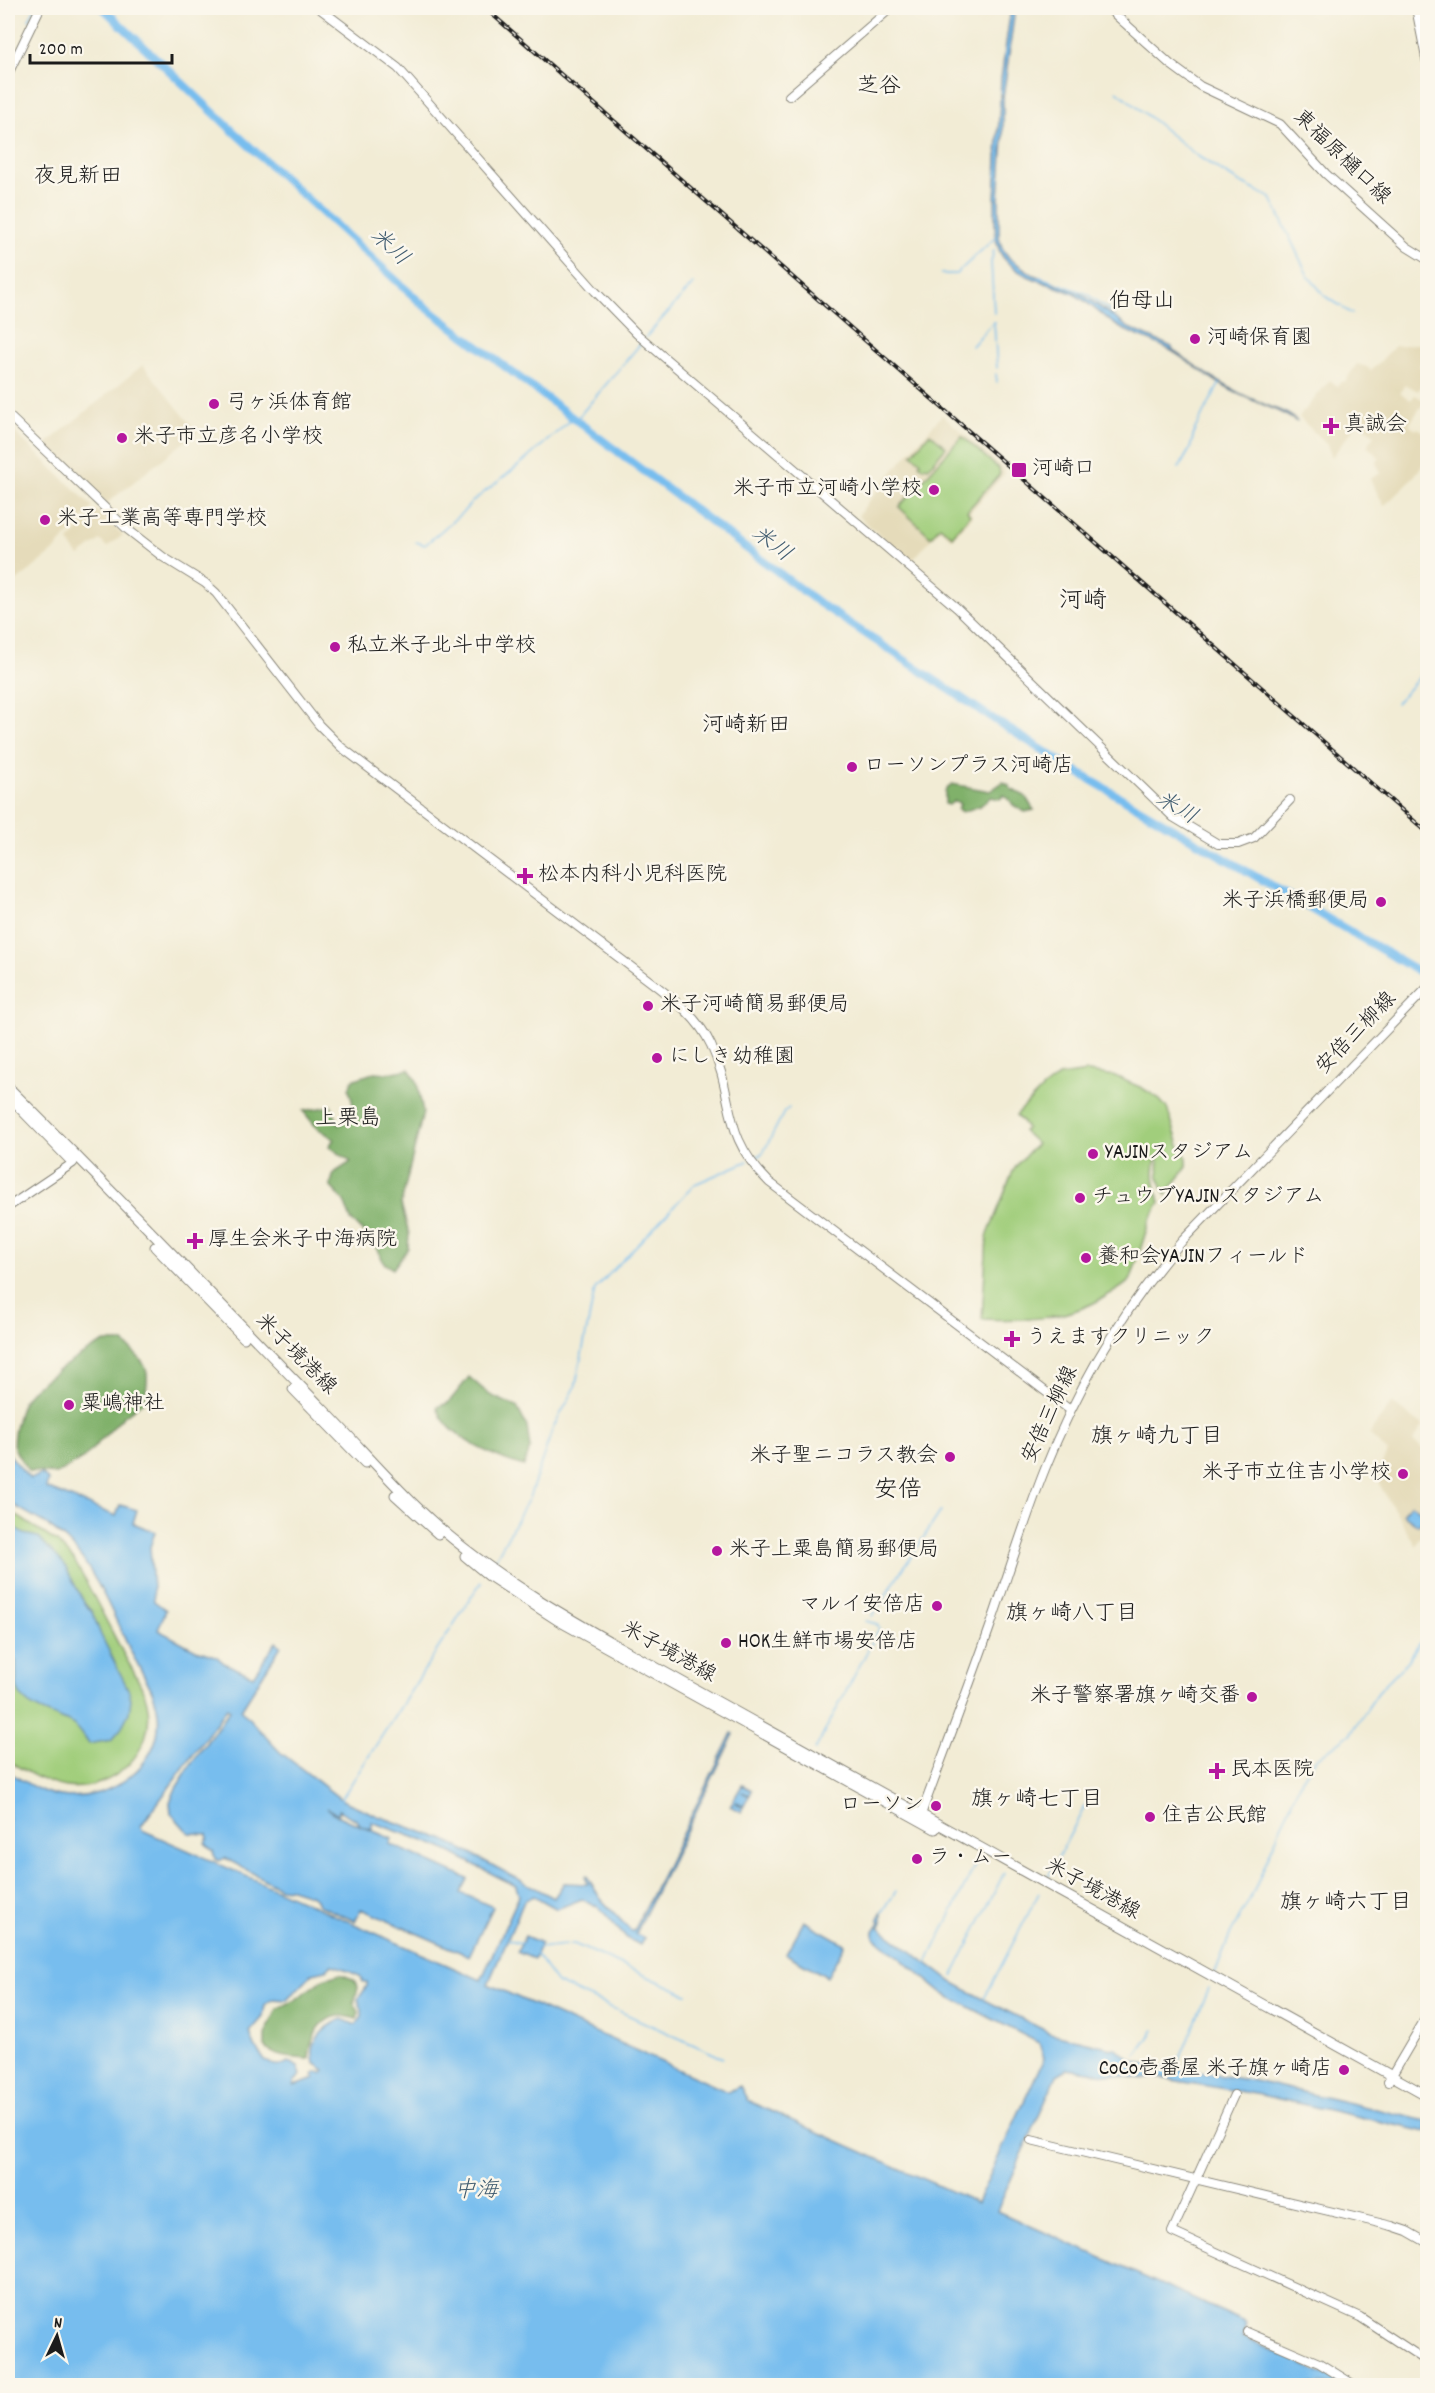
<svg xmlns="http://www.w3.org/2000/svg" width="1435" height="2393" font-family="Dekko,'Klee One',sans-serif">
  <rect width="100%" height="100%" fill="#fbf7ec"/>
  <filter id="ink" filterUnits="userSpaceOnUse"><feTurbulence type="fractalNoise" baseFrequency=".0167" numOctaves="2"/><feDisplacementMap in="SourceGraphic" scale="12" xChannelSelector="R" yChannelSelector="G"/><feConvolveMatrix kernelMatrix="1 2 1 2 8 2 1 2 1" color-interpolation-filters="sRGB"/></filter>
  <filter id="wash" filterUnits="userSpaceOnUse"><feTurbulence type="fractalNoise" baseFrequency=".008" numOctaves="4" result="noise"/><feDisplacementMap in="SourceGraphic" scale="24" xChannelSelector="R" yChannelSelector="G"/><feGaussianBlur stdDeviation="1.35" result="paint"/><feColorMatrix in="noise" values="0 0 0 0 0 0 0 0 0 0 0 0 0 0 0 0 0 1.4 0 .05"/><feComposite in="paint" operator="in"/></filter>
  <g filter="url(#wash)">
    <rect width="100%" height="100%" fill="#f2ecd5"/>
    <path fill="#e5dbba" d="M1427,343V355L1419,366L1427,371V377L1425,376L1418,391L1405,384L1400,393L1411,400L1415,395L1425,401L1409,424L1416,430L1418,428L1427,434V459L1412,479L1384,506L1370,479L1381,473L1376,463L1380,458L1367,446L1375,435L1358,422L1332,457L1327,445L1299,417L1330,380L1337,386L1342,381L1344,383L1357,364L1367,367L1371,371L1395,346Z
      M143,365L197,432L107,503L47,446V443Z
      M942,415L1004,468L1005,474L970,512L973,516L952,539L940,529L911,562L858,516L881,485Z
      M8,426L93,507L53,552L8,588Z
      M95,511L98,512L123,535L107,547L100,540L79,556L68,542Z
      M1392,1403L1423,1426L1413,1441L1427,1452V1540L1420,1538L1416,1546L1379,1484L1378,1471L1388,1452L1369,1434Z"/>
    <path fill="#a1ce7b" stroke="#5e754c" stroke-width="1.5" d="M930,433L946,447L928,468L926,466L924,468L919,464L921,462L912,454Z
      M962,436L999,469L1000,474L967,511L970,515L952,536L940,526L931,537L899,507Z
      M1088,1072L1115,1076L1142,1088L1157,1097L1167,1108L1179,1145L1187,1158V1167L1166,1195C1160,1185 1157,1173 1159,1161L1156,1158C1152,1175 1155,1186 1160,1202L1149,1222L1131,1279C1125,1286 1116,1291 1108,1295C1069,1320 1027,1321 982,1319L987,1237L1013,1171L1019,1162L1037,1144L1023,1131L1027,1128L1016,1115L1043,1088L1059,1076Z
      M8,1510L57,1542L74,1560C91,1590 107,1622 123,1653C131,1668 143,1685 147,1702C158,1750 113,1793 66,1787C45,1784 26,1771 8,1761Z"/>
    <path fill="#80b16b" stroke="#4e6644" stroke-width="1.5" d="M1003,782L1009,785L1011,789L1025,796L1034,810L1025,812L1013,805L1010,800L1004,795L1000,799L991,797L980,806L962,812L957,809L960,805L958,802L954,801L949,805L945,804V791L952,784L990,791Z
      M409,1069L417,1081L423,1113L401,1204L409,1233L408,1248L393,1269L385,1264L372,1241L351,1220L344,1201L330,1186L334,1173L351,1162L329,1146L334,1139L316,1127L303,1111L331,1106L339,1125L356,1116L349,1089L352,1080L376,1072L388,1073Z
      M105,1342H123C148,1366 151,1367 144,1401L123,1417L84,1458L56,1474L28,1471C24,1464 17,1455 14,1447C11,1438 20,1406 25,1398C35,1383 88,1350 105,1342Z
      M469,1377L490,1395L517,1407L527,1427L530,1448L524,1466C502,1460 460,1442 446,1423C442,1419 439,1412 437,1407L448,1403Z
      M340,1974L353,1979L357,1983L358,1988L354,2003L359,2012L357,2019C352,2018 348,2016 342,2016C319,2016 310,2040 309,2059C294,2058 275,2058 265,2047V2035L277,2009L295,2000L323,1979Z"/>
    <path fill="#77bdee" stroke="#4a6c85" stroke-width="1.5" fill-rule="evenodd" d="M1011,8H1015L1003,98V138L999,199V237L1002,248L1010,259L1034,275L1083,295L1129,328L1172,347V349C1200,370 1228,390 1261,403C1273,409 1290,412 1297,422C1276,407 1250,401 1227,388C1207,377 1190,361 1170,350C1153,340 1133,336 1116,325C1103,317 1092,305 1079,297C1056,283 1021,281 1003,257C992,241 996,218 995,200L1001,79Z
      M8,1453L30,1479L42,1474L48,1480L46,1488L116,1516L120,1505L137,1510L133,1523L155,1532L150,1547L154,1601L166,1610L158,1630L196,1650L216,1656L224,1663L253,1676L276,1642L281,1646L241,1710L280,1752L342,1800L378,1816L445,1840L554,1898L564,1883L588,1884L585,1877L587,1876L600,1898L631,1931H634L732,1733L734,1734L638,1929L636,1934L644,1938L640,1945L625,1937L599,1907L582,1899L557,1909L534,1896L525,1899L488,1984L728,2092L740,2086L748,2101L977,2203L1044,2058L1039,2043L944,1994L874,1937V1931L880,1922L878,1918L882,1912V1924L879,1927L952,1982L985,2000L1050,2033L1111,2048L1114,2047L1134,2062L1255,2081L1427,2121V2132L1261,2095L1154,2077L1146,2079L1067,2069L1057,2075L997,2211L1247,2323L1242,2337L1329,2376L1342,2385H8V1772C24,1781 42,1794 61,1796C108,1803 164,1765 158,1714C156,1692 143,1675 133,1656C116,1622 95,1568 68,1542C51,1525 28,1514 8,1502ZM227,1708L230,1710L193,1761L176,1788L170,1802L171,1813L185,1829L190,1833L207,1834L208,1838L205,1843L213,1851L215,1859L219,1861L225,1858L280,1888L291,1889L310,1895L315,1898L318,1905L355,1921L361,1909L469,1956L493,1907L461,1893L468,1879L390,1844L392,1839L338,1816L327,1808L338,1814L339,1810C347,1817 357,1817 361,1826L372,1829V1822L440,1847L516,1886L519,1896L481,1980L142,1830L141,1826ZM331,1965C342,1966 350,1973 360,1976L363,1982H367V1986L358,1999L362,2010V2017L356,2025L342,2019C324,2027 308,2041 314,2063L325,2070L323,2073L317,2072L313,2075L315,2079L294,2086V2082L301,2075L298,2067L289,2062C268,2074 254,2049 250,2032L263,2017L265,2005L274,1999L287,2000L313,1973L326,1970Z
      M1411,1504L1426,1515L1418,1525L1403,1514Z
      M8,1522L24,1534L38,1537L64,1564L85,1604L92,1612L101,1635L129,1691L131,1699L129,1713L120,1730L111,1740L89,1744C84,1737 82,1732 75,1726C57,1713 27,1712 18,1690C15,1682 17,1670 16,1661L8,1655Z
      M742,1785L752,1790L750,1795L742,1792L749,1796L744,1806L737,1802L736,1803L743,1807L741,1812L730,1806Z
      M804,1921L845,1944L827,1977L786,1954Z
      M525,1936L541,1943L534,1959L517,1952Z"/>
    <g fill="none" stroke-linecap="round" stroke-linejoin="round">
      <path stroke="#77bdee" stroke-width="1.5" d="M29,20L35,8
        M1117,91L1196,155L1237,181L1271,198L1308,276L1326,297L1341,306
        M941,274H956L997,236
        M1039,278L1040,277L1087,294L1114,314
        M1343,308L1352,314
        M994,313L991,262L994,250
        M994,322L997,368
        M645,338L693,284
        M972,346L993,322
        M996,374L997,382
        M575,421L642,342
        M1179,468L1190,449L1195,429L1220,383
        M416,542L425,545L464,511L473,501L523,462L572,419
        M1396,703L1428,668
        M753,1159L763,1153L784,1112L789,1108
        M493,1563L529,1498L553,1428L575,1388L595,1289L695,1184L748,1161
        M872,1616L941,1511
        M815,1750L879,1629L877,1624L866,1621
        M340,1801L481,1582
        M1048,1877L1087,1802
        M882,1913L896,1891
        M508,1939L523,1944
        M539,1948L574,1944L687,1994
        M535,1953L557,1983L723,2058
        M927,1963L978,1859
        M1215,1973L1229,1937L1254,1891L1299,1784L1315,1760L1350,1734L1382,1687L1408,1661L1421,1641L1428,1627
        M953,1976L1004,1873
        M984,1999L1039,1893
        M1136,2056L1154,2030
        M1178,2064L1209,1988"/>
      <path stroke="#77bdee" stroke-width="8" d="M103,8L234,132L423,305L819,603L1001,724L1084,776L1428,977"/>
    </g>
  </g>
  <g filter="url(#ink)">
    <g fill="none" stroke-linecap="round" stroke-linejoin="round">
      <g stroke="#878478" stroke-width="10">
        <path id="secondary" d="M319,8L398,68L595,291L637,334L957,608L1173,817L1218,844H1238L1254,838L1290,800
          M1108,8L1170,64L1200,86L1280,124L1326,174L1407,247L1428,260
          M1416,8L1428,68
          M1424,8L1428,28
          M8,74L40,8
          M789,96L891,8
          M8,415L127,529L163,557L205,583L216,593L319,725L341,747L655,985C677,1002 699,1019 711,1045C736,1099 720,1134 769,1182L1070,1410
          M8,1207L73,1163
          M919,1820C943,1755 968,1690 991,1624C1009,1572 1025,1519 1045,1469C1078,1386 1124,1307 1183,1240L1428,987
          M1388,2082L1428,2014
          M1234,2095L1172,2232L1360,2317L1428,2362
          M1031,2140L1392,2226L1407,2231L1428,2243
          M1247,2332L1319,2363L1356,2386"/>
      </g>
      <g stroke="#878478" stroke-width="11">
        <path id="primary" d="M8,1087C115,1193 219,1303 324,1410C370,1457 411,1507 463,1547C513,1586 568,1618 623,1649L1428,2096
          M8,1096L72,1162
          M155,1247L244,1338
          M293,1389L365,1463
          M395,1495L438,1534
          M465,1556L489,1576L557,1620L935,1829"/>
      </g>
      <use href="#secondary" stroke="#fff" stroke-width="8"/>
      <use href="#primary" stroke="#fff" stroke-width="9"/>
      <g stroke="#1c1c1c" stroke-width="4">
        <path id="rail" d="M485,8L1428,833"/>
      </g>
      <use href="#rail" stroke="#fbf7ec" stroke-width="1.5" stroke-dasharray="4.5" stroke-linecap="butt"/>
    </g>
  </g>
  <g fill="#b5179e" stroke="#fbf7ec" stroke-width="2">
    <circle cx="1195" cy="339" r="6"/>
    <circle cx="214" cy="404" r="6"/>
    <path d="M1328 417h6v6h6v6h-6v6h-6v-6h-6v-6h6z"/>
    <circle cx="122" cy="438" r="6"/>
    <rect x="1011" y="462" width="16" height="16" rx="3"/>
    <circle cx="934" cy="490" r="6"/>
    <circle cx="45" cy="520" r="6"/>
    <circle cx="335" cy="647" r="6"/>
    <circle cx="852" cy="767" r="6"/>
    <path d="M522 867h6v6h6v6h-6v6h-6v-6h-6v-6h6z"/>
    <circle cx="1381" cy="902" r="6"/>
    <circle cx="648" cy="1006" r="6"/>
    <circle cx="657" cy="1058" r="6"/>
    <circle cx="1093" cy="1154" r="6"/>
    <circle cx="1080" cy="1198" r="6"/>
    <path d="M192 1232h6v6h6v6h-6v6h-6v-6h-6v-6h6z"/>
    <circle cx="1086" cy="1258" r="6"/>
    <path d="M1009 1330h6v6h6v6h-6v6h-6v-6h-6v-6h6z"/>
    <circle cx="69" cy="1405" r="6"/>
    <circle cx="950" cy="1457" r="6"/>
    <circle cx="1403" cy="1474" r="6"/>
    <circle cx="717" cy="1551" r="6"/>
    <circle cx="937" cy="1606" r="6"/>
    <circle cx="726" cy="1643" r="6"/>
    <circle cx="1252" cy="1697" r="6"/>
    <path d="M1214 1762h6v6h6v6h-6v6h-6v-6h-6v-6h6z"/>
    <circle cx="936" cy="1806" r="6"/>
    <circle cx="1150" cy="1817" r="6"/>
    <circle cx="917" cy="1859" r="6"/>
    <circle cx="1344" cy="2070" r="6"/>
  </g>
  <g text-anchor="middle" dominant-baseline="central" stroke-width="5" stroke-linejoin="round" paint-order="stroke">
    <g font-size="21" fill="#1c1c1c" stroke="#fbf7ec">
      <text transform="translate(1341 158) rotate(44)">東福原樋口線</text>
      <text transform="translate(1357 1034) rotate(-46)">安倍三柳線</text>
      <text transform="translate(295 1355) rotate(45)">米子境港線</text>
      <text transform="translate(1051 1415) rotate(-65)">安倍三柳線</text>
      <text transform="translate(668 1653) rotate(29)">米子境港線</text>
      <text transform="translate(1092 1890) rotate(29)">米子境港線</text>
    </g>
    <g font-size="21" fill="#1c1c1c" stroke="#fbf7ec" text-anchor="start">
      <text x="1207" y="339">河崎保育園</text>
      <text x="226" y="404">弓ヶ浜体育館</text>
      <text x="1344" y="426">真誠会</text>
      <text x="134" y="438">米子市立彦名小学校</text>
      <text x="1032" y="470">河崎口</text>
      <text x="922" y="490" text-anchor="end">米子市立河崎小学校</text>
      <text x="57" y="520">米子工業高等専門学校</text>
      <text x="347" y="647">私立米子北斗中学校</text>
      <text x="864" y="767">ローソンプラス河崎店</text>
      <text x="538" y="876">松本内科小児科医院</text>
      <text x="1369" y="902" text-anchor="end">米子浜橋郵便局</text>
      <text x="660" y="1006">米子河崎簡易郵便局</text>
      <text x="669" y="1058">にしき幼稚園</text>
      <text x="1105" y="1154">YAJINスタジアム</text>
      <text x="1092" y="1198">チュウブYAJINスタジアム</text>
      <text x="208" y="1241">厚生会米子中海病院</text>
      <text x="1098" y="1258">養和会YAJINフィールド</text>
      <text x="1026" y="1339">うえますクリニック</text>
      <text x="81" y="1405">粟嶋神社</text>
      <text x="938" y="1457" text-anchor="end">米子聖ニコラス教会</text>
      <text x="1391" y="1474" text-anchor="end">米子市立住吉小学校</text>
      <text x="729" y="1551">米子上粟島簡易郵便局</text>
      <text x="925" y="1606" text-anchor="end">マルイ安倍店</text>
      <text x="738" y="1643">HOK生鮮市場安倍店</text>
      <text x="1240" y="1697" text-anchor="end">米子警察署旗ヶ崎交番</text>
      <text x="1230" y="1771">民本医院</text>
      <text x="924" y="1806" text-anchor="end">ローソン</text>
      <text x="1162" y="1817">住吉公民館</text>
      <text x="929" y="1859">ラ・ムー</text>
      <text x="1332" y="2070" text-anchor="end">CoCo壱番屋 米子旗ヶ崎店</text>
    </g>
    <g font-size="22" fill="#1c1c1c" stroke="#fbf7ec">
      <text x="879" y="87">芝谷</text>
      <text x="78" y="177">夜見新田</text>
      <text x="1142" y="302">伯母山</text>
      <text x="746" y="726">河崎新田</text>
      <text x="348" y="1119">上栗島</text>
      <text x="1157" y="1437">旗ヶ崎九丁目</text>
      <text x="1072" y="1614">旗ヶ崎八丁目</text>
      <text x="1037" y="1800">旗ヶ崎七丁目</text>
      <text x="1346" y="1903">旗ヶ崎六丁目</text>
    </g>
    <g font-size="22" font-style="italic" fill="#405c70" stroke="#fbf7ec">
      <text transform="translate(389 248) rotate(43)">米川</text>
      <text transform="translate(771 545) rotate(37)">米川</text>
      <text transform="translate(1176 809) rotate(30)">米川</text>
      <text x="476" y="2191">中海</text>
    </g>
    <g font-size="24" fill="#1c1c1c" stroke="#fbf7ec">
      <text x="1083" y="602">河崎</text>
      <text x="898" y="1491">安倍</text>
    </g>
  </g>
  <rect width="1435" height="2393" fill="none" stroke="#fbf7ec" stroke-width="30"/>
  <g transform="translate(57 2336) rotate(5)" stroke="#fbf7ec" stroke-width="4.5" paint-order="stroke">
  <path d="M0-4.5L10 22L0 15L-10 22Z" fill="#1c1c1c"/>
  <text y="-9" font-size="16" font-weight="bold" text-anchor="middle" fill="#1c1c1c">N</text>
  </g>
  <path d="M30 54v9h142v-9" fill="none" stroke="#1c1c1c" stroke-width="3"/>
  <text x="39" y="54" font-size="18" fill="#1c1c1c" stroke="#fbf7ec" stroke-width="4.5" paint-order="stroke">200 m</text>
</svg>
